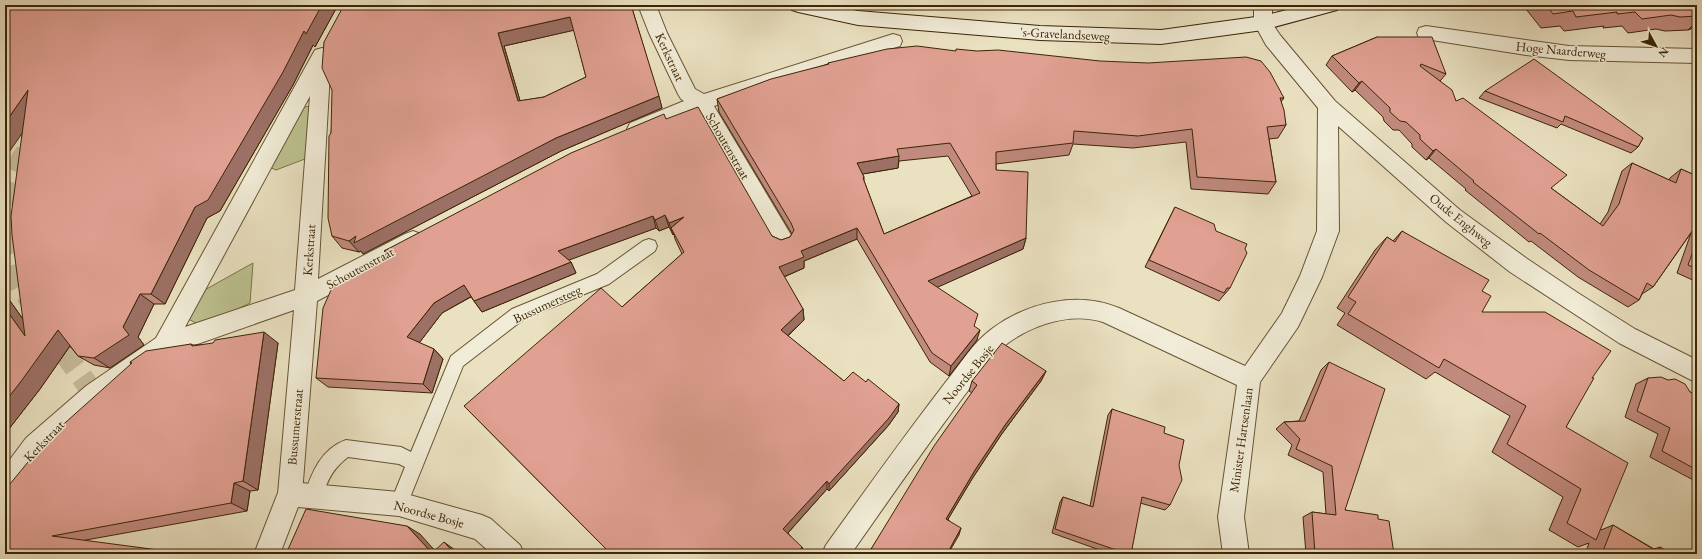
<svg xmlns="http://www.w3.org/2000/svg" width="1702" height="559" font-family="'EB Garamond',serif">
  <rect width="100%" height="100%" fill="#eae1c1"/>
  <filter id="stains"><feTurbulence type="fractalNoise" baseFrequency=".005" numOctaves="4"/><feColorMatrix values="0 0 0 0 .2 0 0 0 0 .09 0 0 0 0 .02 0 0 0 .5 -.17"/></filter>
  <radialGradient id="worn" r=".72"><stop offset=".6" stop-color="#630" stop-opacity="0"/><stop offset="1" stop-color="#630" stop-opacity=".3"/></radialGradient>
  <path fill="#bcc18f" stroke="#7c734a" d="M312,106L305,159L276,170L269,167L303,107Z
    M253,263L250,303L202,326L188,319L201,292Z"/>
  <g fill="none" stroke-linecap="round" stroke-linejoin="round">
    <path stroke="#c7bb9b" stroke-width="22" stroke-dasharray="22 11" stroke-linecap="butt" d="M5,203L22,159L32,145
      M5,233L16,277L45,326L94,394"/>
    <g stroke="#685434" stroke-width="2">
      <path id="service" d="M649,239L655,241L657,246L655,251L609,284L524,319L463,366L405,510L399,513L393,510L390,504L405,467L399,464L348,457C329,472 329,481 319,502L313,505L307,502L304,496C312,472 321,449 346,440L401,447L411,452L451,356L512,309L597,274L643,241Z"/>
    </g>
    <g stroke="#685434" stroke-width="2">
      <path id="pedestrian" d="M638,5H656L667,33L695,89L704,94L893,34L900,36L902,41L900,46L714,106L791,235L794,241L791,247L783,250L775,247L698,112L644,135L637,137L630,135L627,129L630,123L684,101L681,99L678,94L649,33Z
        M322,48L329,50L331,55L318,279L405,234L413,231L421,234L424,240L421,246L317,301L302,494L299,503L290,506L281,503L278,494L294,310L172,353L102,402L44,454L14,495L5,498V466L26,438L86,386L156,338L311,57L315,50ZM310,96L295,290L185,327Z"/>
    </g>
    <g stroke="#685434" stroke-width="2">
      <path id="minor" d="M1254,5H1272V23L1280,35L1335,101L1460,210L1526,258L1578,293L1635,329L1697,360V383L1619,343L1510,272L1446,222L1338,126L1339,231L1322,277L1298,327L1260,382L1244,517L1249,554H1223L1218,517L1237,385L1103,322C1072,312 1034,324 1008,343C990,357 978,378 964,396C925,448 888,501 851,554H822L826,545C865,491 904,436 945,383C960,365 973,342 993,328C1029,302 1077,291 1119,308L1245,366L1282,313L1300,276L1317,231L1318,108L1266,45L1254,23Z
        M1426,26L1569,46L1697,49V63L1569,60L1526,55L1419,38L1417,33L1419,28Z
        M290,482L399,492L482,515L491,519L520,545L524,554H492L475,539L399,516L298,507L280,554H254L281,485Z"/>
    </g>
    <g stroke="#3c2505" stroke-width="2">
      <path id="secondary" d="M789,5H829L858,11L1040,26L1161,30L1263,16L1306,5H1340L1337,10L1263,30L1161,44L1040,40L858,25L798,12L792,10Z"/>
    </g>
    <use href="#service" fill="#f1ecd7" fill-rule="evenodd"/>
    <use href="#pedestrian" fill="#f1ecd7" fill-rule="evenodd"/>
    <use href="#minor" fill="#f1ecd7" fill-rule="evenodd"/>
    <use href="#secondary" fill="#f1ecd7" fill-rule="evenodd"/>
  </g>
  <path fill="#c18a7e" stroke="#3c2505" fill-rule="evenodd" d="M5,5H338L315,47L313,45L293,85L220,211L207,218L165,304H154L138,337L144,345L110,368L94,365L78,356L70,346L40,389L5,434V294L23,319L22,133Z
    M344,5H631L662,108L561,151L363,254L361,251L359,252L342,248L332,236L331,133ZM574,30L586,77L544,97L520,101L504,46Z
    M1530,5H1697V26L1688,30L1665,31L1656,29L1628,33L1622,26L1603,28L1604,26L1564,31L1560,26L1541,28L1526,9Z
    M1377,37L1446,74L1440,81L1456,101L1551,188L1600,224L1608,212L1622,171L1632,163L1669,180L1670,178L1681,169L1697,176V282L1677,273L1691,233L1653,287L1642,294L1639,300L1628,307L1578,277L1531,241L1529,242L1465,190L1466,189L1429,158L1426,160L1412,147V144L1399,130H1393L1384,121L1383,117L1355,90L1352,92L1326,65L1332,56Z
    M828,63L1284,98L1281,102L1286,125L1278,138L1269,139L1276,182L1268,194L1191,189L1186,142L1133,148L1073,144L1069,155L996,164V170L1026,238L1023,249L937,287L974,326L977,340L949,376L930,362L857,239L804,261V268L784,277L803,309L804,320L788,336L844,381L866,382L899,404L898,412L888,426L829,491L827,489L788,533L804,553L803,554H611L464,406L622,307L682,254L675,239L674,234L673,235L669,227L659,231L656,228L568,260L571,262L576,273L482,312L471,297L442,313L419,343L434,349L443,359L432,393L328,387L316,378L389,256L384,251L666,119L772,236L781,240L790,237L792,234L719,112L717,99L828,64ZM948,156L972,196L884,234L864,181V177L862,174L898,168L899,161Z
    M1485,91L1643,138L1638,147L1631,153L1561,124L1557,128L1479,98Z
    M1175,207L1230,288L1224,295L1223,296L1219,301L1145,267Z
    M1402,231L1482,291V312L1592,378L1566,427L1601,530L1613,525L1654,549L1660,547L1671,554H1585L1589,543L1578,547L1549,530L1563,497L1492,452L1510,416L1435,372L1426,379L1337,325L1345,313L1337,308L1375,250L1387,237L1393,241Z
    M278,343L258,490L250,491L247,511L86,540L5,554L131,364L130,362L191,344L193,345Z
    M1329,362L1345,510L1378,519L1394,554H1306L1303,517L1312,512L1326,514L1323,472L1288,455L1292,445L1276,429L1284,422L1299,421L1321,370Z
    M1046,371L1041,381L1001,435L972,479L948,519L959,535L868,554L972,393L969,391L972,381Z
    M1648,378L1690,392L1697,395V482L1650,457L1658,434L1625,417L1636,384Z
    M1112,409L1164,433L1170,505L1165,510L1140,503L1131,554H1111L1052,533L1060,502L1063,497L1090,506L1108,415Z"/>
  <path fill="#9d7066" stroke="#3c2505" d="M322,5H338L315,47L313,45L293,85L220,211L207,218L165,304L151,294L195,207L304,31Z
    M570,17L575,30L504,46L524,114L518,101L498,33Z
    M1697,21V26L1688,30Z
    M1362,81L1355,90L1352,92L1359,83Z
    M28,90L43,103L5,158V123Z
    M659,96L662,108L561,151L363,254L361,251L359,252L349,241L356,236L556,138Z
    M1436,149L1429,158L1426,160L1433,151Z
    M899,156L898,168L857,175V163Z
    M665,215L669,227L659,231L655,220Z
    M653,216L656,228L564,262L558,251Z
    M684,217L671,228L674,234L673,235L669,223Z
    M857,228V239L804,261V268L781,278L779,267L801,251Z
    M1026,238L1023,249L927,292L928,281Z
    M571,262L576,273L482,312L474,301Z
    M464,285L472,296L442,313L416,347L407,337L434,303Z
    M5,294L42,346L25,336L5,308Z
    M140,294L154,304L138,337L144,345L110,368L94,358L123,327Z
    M803,309L804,320L783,340L781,330Z
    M58,330L74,340L40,389L5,434V402Z
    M980,330L977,340L949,376L951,366Z
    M264,332L278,343L258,490L243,481Z
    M434,349L443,359L432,393L423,384Z
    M1046,371L1041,381L1001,435L972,479L944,526L946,519L975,470L1005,425Z
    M899,404L898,412L888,426L829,491V484Z
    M827,481V489L785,536L783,529Z
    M234,483L250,491L247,511L231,503Z
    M407,526L420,534L438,554L432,553Z
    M961,528L959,535L948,554H947Z
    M444,542L455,550L459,554H455Z
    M802,547L804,553L803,554H798Z"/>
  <path fill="#e0a092" stroke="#3c2505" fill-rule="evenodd" d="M5,5H322L306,34L304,31L283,72L208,200L195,207L151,294H140L123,327L129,335L94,358L78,356L58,330L22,380L5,402V308L25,336L12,235L11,216L28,90L5,123Z
    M344,5H631L659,96L556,138L354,243L356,236L349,241L332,236L328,218L329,136L331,133L332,90L322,68L324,42ZM570,17L586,77L544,97L518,101L498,33Z
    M1546,5H1697V16L1680,17L1671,15L1642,19L1635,12L1617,14V12L1576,17L1573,11L1553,14Z
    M1377,37H1432L1446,74L1421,64L1420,66L1452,90L1456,101L1463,98L1567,175L1551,188L1603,226L1619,204L1632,163L1676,183L1681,169L1697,176V224L1653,287L1647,283L1639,300L1589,270L1540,233L1539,234L1473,182L1474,181L1436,149L1433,151L1420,139V135L1406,122L1400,121L1390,112V108L1362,81L1359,83L1332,56Z
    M917,46L956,51V49L977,51L998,50L1100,61L1148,63L1246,57L1261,61L1270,72L1284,98H1280L1284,110L1286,125L1267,127L1276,182L1197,177L1192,129L1138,136L1074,131L1073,143L996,152V170L1028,172L1026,238L928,281L978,314L974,326L980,330L951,366L932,353L857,228L801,251L804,257L779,267L803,309L781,330L844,381L853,372L866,382L868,379L899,404L889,418L829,484L827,481L783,529L802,547L798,554H611L464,406L601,288L622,307L684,252L671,228L684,217L669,223L665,215L655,220L653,216L558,251L571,262L474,301L464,285L434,303L407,337L434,349L423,384L316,378L323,308L331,290L342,280L394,254L384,251L571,153L664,114L666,119L698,107L772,236L781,240L790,237L794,230L791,223L717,99L771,79L829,64L828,63L887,49ZM950,143L980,193L884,234L863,178L864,177L857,163L899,156L897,149Z
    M1534,59L1643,138L1638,147L1565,116L1563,122L1485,91Z
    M1175,207L1214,224L1216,231L1247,244L1245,249L1247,253L1230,288H1227L1224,293L1149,260Z
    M1402,231L1489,280L1482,291L1491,296L1482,312H1545L1611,351L1592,378H1594L1566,427L1628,463L1596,540L1567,523L1581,489L1507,444L1526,406L1444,359L1439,368L1348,314L1356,302L1348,297L1387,237L1395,242Z
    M1697,241V269L1688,265Z
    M264,332L243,481L234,483L231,503L52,536L189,554H5V490L47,439L132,363L130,362L146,351L191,344L192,346L213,343L215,340Z
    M1002,343L1046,371L1005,425L975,470L946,519L961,528L947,554H868L934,446L977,385L972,381Z
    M1329,362L1385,389L1345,510L1378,515V519L1389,521L1394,554H1315L1312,512L1336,515L1332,466L1296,449L1300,439L1284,422L1305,421Z
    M1661,377L1668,380L1675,379L1685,384L1690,392L1697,395V470L1662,451L1670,428L1637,411L1648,378Z
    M1112,409L1165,427L1164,433L1184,440L1179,465L1182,480L1170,505L1142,497L1131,554H1128L1055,529L1063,497L1093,507Z
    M306,509L407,526L432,553L444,542L455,554H286Z
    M1613,525L1658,552L1660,547L1671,554H1602Z"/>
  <g text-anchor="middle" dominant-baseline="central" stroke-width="3" stroke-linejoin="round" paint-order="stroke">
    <g font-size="13" fill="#3c2505" stroke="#f1ecd7">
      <text transform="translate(1065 34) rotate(3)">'s-Gravelandseweg</text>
      <text transform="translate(1561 50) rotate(5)">Hoge Naarderweg</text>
      <text transform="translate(670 57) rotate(65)">Kerkstraat</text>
      <text transform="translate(728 146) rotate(60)">Schoutenstraat</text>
      <text transform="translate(1461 220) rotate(39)">Oude Enghweg</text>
      <text transform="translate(309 250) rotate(-86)">Kerkstraat</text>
      <text transform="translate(360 268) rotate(-28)">Schoutenstraat</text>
      <text transform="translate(547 304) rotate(-25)">Bussumersteeg</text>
      <text transform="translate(968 374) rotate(-51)">Noordse Bosje</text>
      <text transform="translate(295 427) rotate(-85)">Bussumerstraat</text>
      <text transform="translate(1241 440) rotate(-82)">Minister Hartsenlaan</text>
      <text transform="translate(44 441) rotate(-46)">Kerkstraat</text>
      <text transform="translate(429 514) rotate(15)">Noordse Bosje</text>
    </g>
  </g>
  <rect width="1702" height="559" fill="none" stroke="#eae1c1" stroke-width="20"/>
  <rect x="6" y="6" width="1690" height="547" fill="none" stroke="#3c2505" stroke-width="2"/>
  <rect x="10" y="10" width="1682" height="539" fill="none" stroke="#3c2505"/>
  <g transform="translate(1656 46) rotate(130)" stroke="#f1ecd7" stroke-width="3" paint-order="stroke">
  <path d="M0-3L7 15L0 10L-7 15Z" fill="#3c2505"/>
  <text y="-6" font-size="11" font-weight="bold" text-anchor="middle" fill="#3c2505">N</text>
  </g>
  <rect width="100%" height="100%" filter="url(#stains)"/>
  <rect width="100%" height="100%" fill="url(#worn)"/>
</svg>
